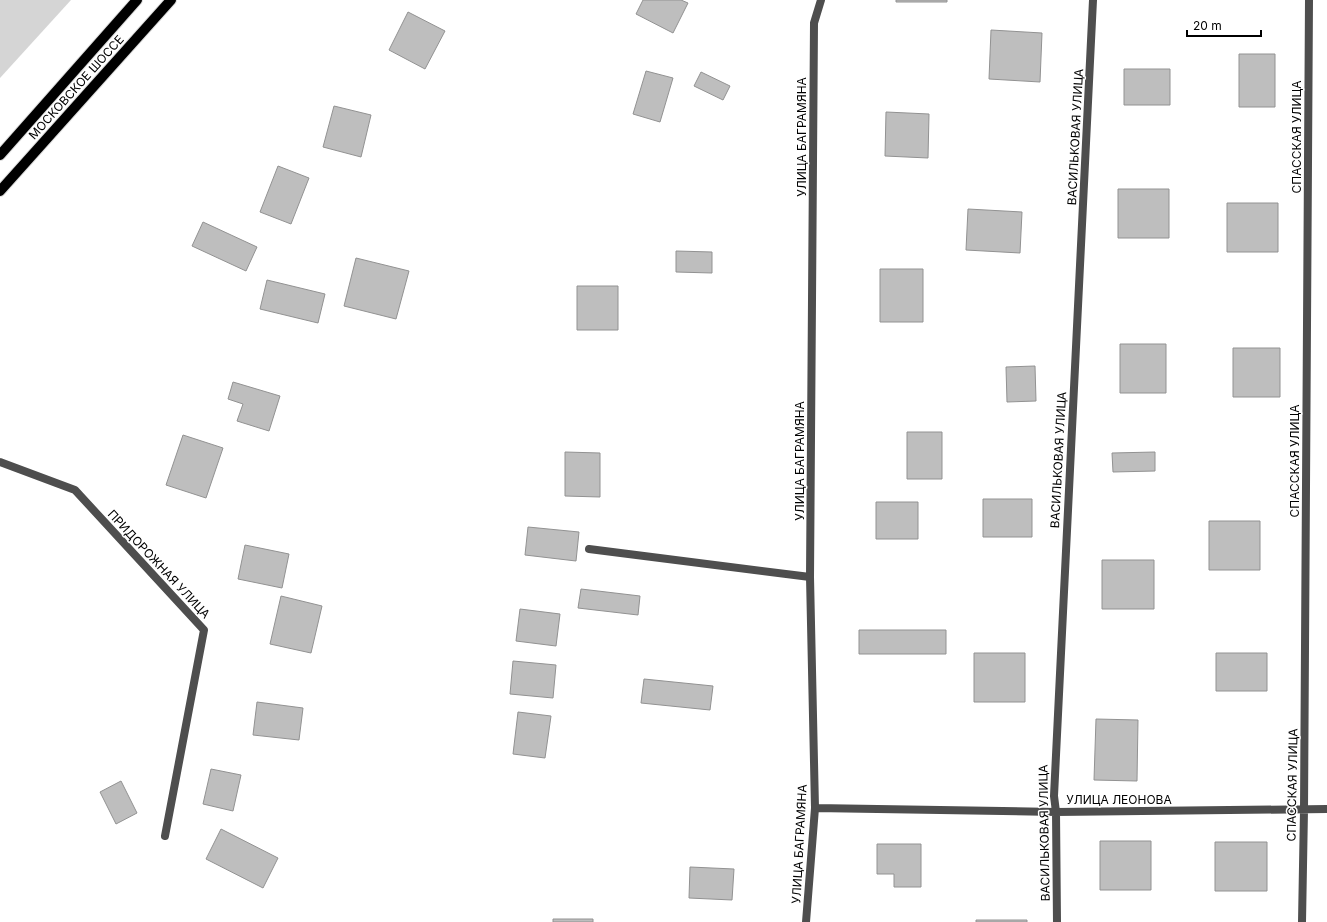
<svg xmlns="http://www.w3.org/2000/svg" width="1327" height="922" font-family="Inter,sans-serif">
  <rect width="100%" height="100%" fill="#fff"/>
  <path fill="#d5d5d5" d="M0,0H71L0,78Z"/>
  <path fill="#bebebe" stroke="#929292" d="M643,0H681L688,3L673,33L636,14Z
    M896,0H947V2H896Z
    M408,12L445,31L425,69L389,50Z
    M991,30L1042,33L1040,82L989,79Z
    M1239,54H1275V107H1239Z
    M1124,69H1170V105H1124Z
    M646,71L673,78L660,122L633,114Z
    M701,72L730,86L723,100L694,86Z
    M334,106L371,115L361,157L323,147Z
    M886,112L929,114L928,158L885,156Z
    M278,166L309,178L291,224L260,212Z
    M1118,189H1169V238H1118Z
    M1227,203H1278V252H1227Z
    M968,209L1022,212L1020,253L966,250Z
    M203,222L257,247L246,271L192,246Z
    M676,251L712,252V273L676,272Z
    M356,258L409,271L396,319L344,306Z
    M880,269H923V322H880Z
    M267,280L325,294L318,323L260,309Z
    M577,286H618V330H577Z
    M1120,344H1166V393H1120Z
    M1233,348H1280V397H1233Z
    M1035,366L1036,401L1007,402L1006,367Z
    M233,382L280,396L269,431L237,421L243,404L228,399Z
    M907,432H942V479H907Z
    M183,435L223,448L206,498L166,485Z
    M565,452L600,453V497L565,496Z
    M1155,452V471L1113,472L1112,453Z
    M983,499H1032V537H983Z
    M876,502H918V539H876Z
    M1209,521H1260V570H1209Z
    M528,527L579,532L576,561L525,555Z
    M245,545L289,554L282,588L238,579Z
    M1102,560H1154V609H1102Z
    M581,589L640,596L638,615L578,608Z
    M281,596L322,606L311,653L270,644Z
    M520,609L560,614L556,646L516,641Z
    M859,630H946V654H859Z
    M974,653H1025V702H974Z
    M1216,653H1267V691H1216Z
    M513,661L556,665L553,698L510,694Z
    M644,679L713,686L710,710L641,703Z
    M257,702L303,708L299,740L253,735Z
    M518,712L551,716L545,758L513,754Z
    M1096,719L1138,720L1137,781L1094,780Z
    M211,769L241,775L233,811L203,804Z
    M121,781L137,813L116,824L100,792Z
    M221,829L278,858L263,888L206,859Z
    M1100,841H1151V890H1100Z
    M1215,842H1267V891H1215Z
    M877,844H921V887H894V874H877Z
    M690,867L734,869L732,900L689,898Z
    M553,919H593V922H553Z
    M976,920H1027V922H976Z"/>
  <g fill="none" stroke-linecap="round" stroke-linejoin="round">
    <g stroke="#dbdbdb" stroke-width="12">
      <path id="primary" d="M0,155L137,0
        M0,191L171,0"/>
    </g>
    <path stroke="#4e4e4e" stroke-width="8" d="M589,549L810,577"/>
    <path stroke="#4e4e4e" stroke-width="8" d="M0,462L75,490L204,630L165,836
      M815,808L1056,812L1327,809
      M806,922L815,808L810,577L814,23L821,0
      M1057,922L1056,812L1054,796L1093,0
      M1302,922L1304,810L1309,0"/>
    <use href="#primary" stroke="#000" stroke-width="10"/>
  </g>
  <g text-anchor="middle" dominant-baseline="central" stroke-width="3" stroke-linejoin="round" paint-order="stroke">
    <g font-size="12" fill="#000" stroke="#fff">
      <text transform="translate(76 87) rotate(-48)">МОСКОВСКОЕ ШОССЕ</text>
      <text transform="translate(801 137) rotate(-90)">УЛИЦА БАГРАМЯНА</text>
      <text transform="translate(1075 137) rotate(-87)">ВАСИЛЬКОВАЯ УЛИЦА</text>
      <text transform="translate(1296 137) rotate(-90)">СПАССКАЯ УЛИЦА</text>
      <text transform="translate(1058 460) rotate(-87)">ВАСИЛЬКОВАЯ УЛИЦА</text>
      <text transform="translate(799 461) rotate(-90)">УЛИЦА БАГРАМЯНА</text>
      <text transform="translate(1294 461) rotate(-90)">СПАССКАЯ УЛИЦА</text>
      <text transform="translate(159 564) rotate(47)">ПРИДОРОЖНАЯ УЛИЦА</text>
      <text transform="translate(1292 785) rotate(-89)">СПАССКАЯ УЛИЦА</text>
      <text x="1119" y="799">УЛИЦА ЛЕОНОВА</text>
      <text transform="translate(1044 833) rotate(-91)">ВАСИЛЬКОВАЯ УЛИЦА</text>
      <text transform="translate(799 844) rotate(-87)">УЛИЦА БАГРАМЯНА</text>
    </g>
  </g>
  <path d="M1187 30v6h74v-6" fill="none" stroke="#000000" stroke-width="2"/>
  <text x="1193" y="30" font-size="12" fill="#000000" stroke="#ffffff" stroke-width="3" paint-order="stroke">20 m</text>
</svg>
